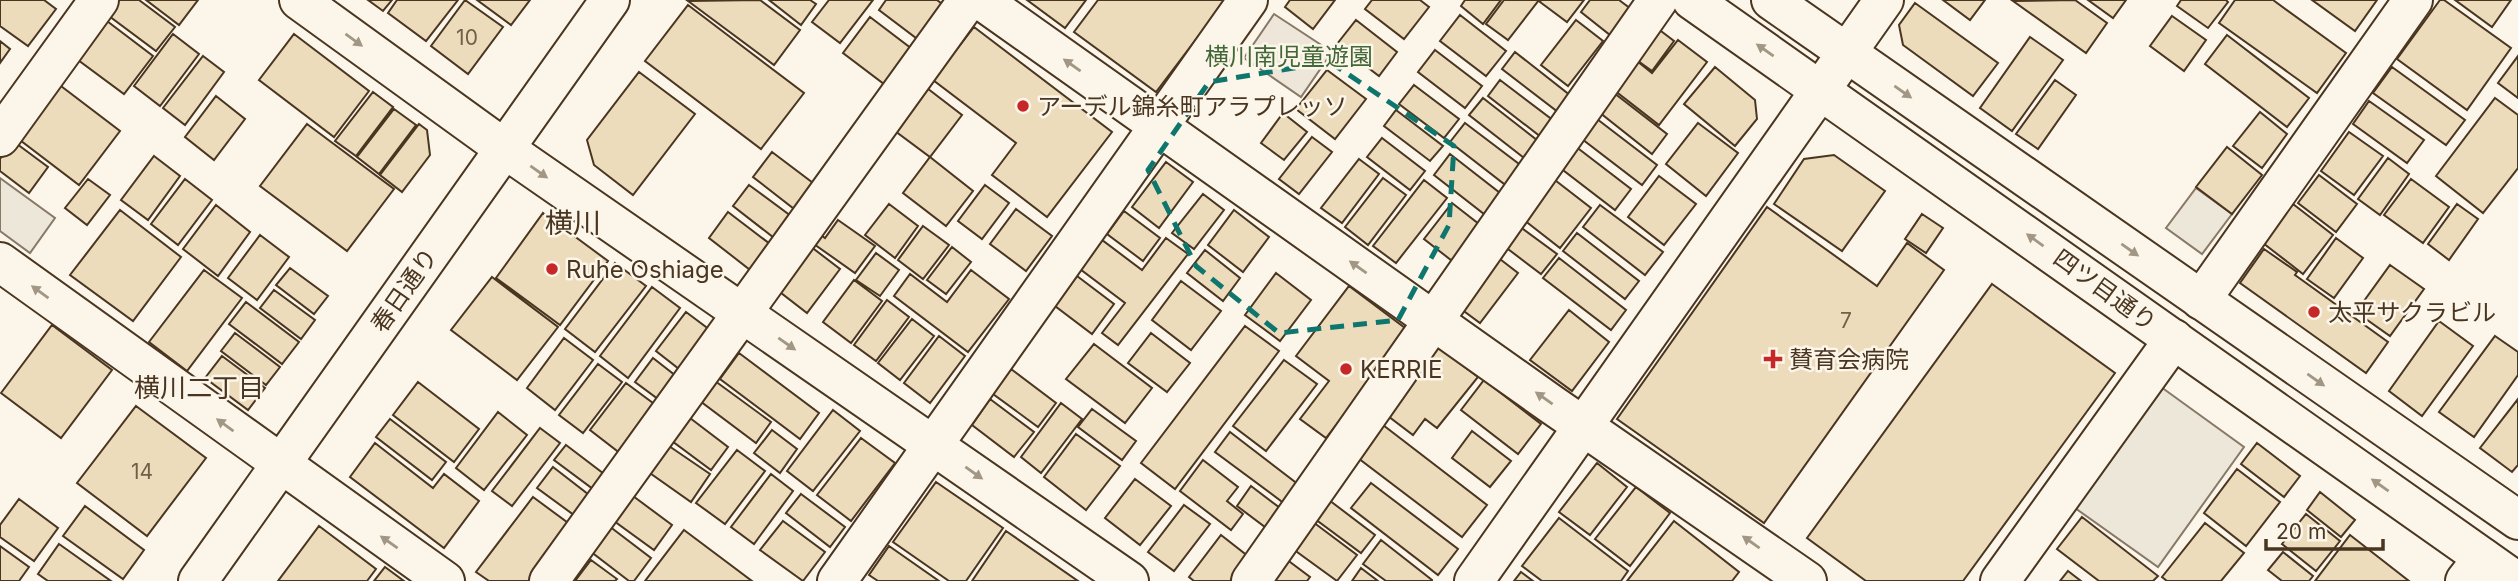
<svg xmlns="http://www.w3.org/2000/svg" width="2518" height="581" font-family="Inter,'Noto Sans JP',sans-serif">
  <rect width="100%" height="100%" fill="#fbf6e9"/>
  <path fill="#ede6d9" stroke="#887966" stroke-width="2" d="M1274,14L1332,52L1301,97L1244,58Z"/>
  <path fill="#ede7d9" stroke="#887966" stroke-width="2" d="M0,178L55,218L30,253L0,231Z
    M2196,188L2232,214L2202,254L2166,228Z
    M2161,387L2244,447L2158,567L2075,508Z"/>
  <path fill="#ecdcbc" stroke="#4a3520" stroke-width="2" d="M0,0H44L56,9L28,46L0,26Z
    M115,0H139L175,27L156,51L105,13Z
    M146,0H198L179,25Z
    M368,0H392L383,11Z
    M397,0H458L426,41L388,13Z
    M465,0L503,27L468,74L431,46Z
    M477,0H530L511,25Z
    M760,0L800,30L774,65L688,1Z
    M769,0H810L816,4L801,25Z
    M829,0H873L840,43L812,22Z
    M886,0H937L946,7L920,41L879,10Z
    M1027,0H1086L1065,28Z
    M1098,0H1226L1156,92L1074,32Z
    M1290,0H1335L1313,29L1285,7Z
    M1372,0H1420L1429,7L1404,39L1365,9Z
    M1465,0H1501L1483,24L1461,6Z
    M1504,0H1539L1508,40L1486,24Z
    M1541,0H1584L1567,22L1540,2Z
    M1590,0H1619L1631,9L1610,35L1581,12Z
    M1943,0H1985L1970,20Z
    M2075,0L2107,23L2086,53L2013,1Z
    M2088,0H2126L2113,18Z
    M2181,0H2226L2228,2L2208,28L2177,6Z
    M2235,0H2273L2346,53L2317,93L2219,23Z
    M2312,0H2377L2355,31Z
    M2440,0H2444L2511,48L2467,110L2397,59Z
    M2455,0H2511L2492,27Z
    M1915,3L1998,63L1973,96L1903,45L1899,25Z
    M688,5L804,93L761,149L645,61Z
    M1460,15L1506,51L1486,76L1440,41Z
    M2172,16L2206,40L2184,71L2150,46Z
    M870,17L912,49L884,84L843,53Z
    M103,18L153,56L124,94L74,57Z
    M1356,20L1397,52L1379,76L1337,44Z
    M1576,20L1603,41L1568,86L1541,65Z
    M974,27L1112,132L1047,217L992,175L1016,143L933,80Z
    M1657,28L1674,41L1652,71L1634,58Z
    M173,34L199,54L160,106L134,86Z
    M294,34L369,91L334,137L259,80Z
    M2227,35L2309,98L2287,127L2205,64Z
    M2030,37L2063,60L2012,131L1980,108Z
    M1678,40L1707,62L1659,125L1614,90L1637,61L1652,73Z
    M0,41L10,49L0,63Z
    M1435,50L1482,86L1465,108L1418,72Z
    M1515,52L1571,96L1558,112L1502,69Z
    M203,56L224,72L185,125L163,108Z
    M2518,56V98L2498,83Z
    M1715,67L1755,100L1757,119L1735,146L1684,104Z
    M2392,67L2465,120L2446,145L2373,93Z
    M1327,70L1366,99L1335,139L1296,109Z
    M639,72L695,114L633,195L594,165L587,140Z
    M1500,80L1554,121L1541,137L1488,96Z
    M2055,80L2076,95L2038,149L2016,134Z
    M57,83L120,131L79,185L16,137Z
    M923,85L962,115L930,157L891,128Z
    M1414,85L1459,119L1444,138L1399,104Z
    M373,92L393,107L356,156L335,141Z
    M1614,93L1667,134L1652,154L1599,112Z
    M216,96L245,119L214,160L185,137Z
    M1483,98L1542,144L1528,161L1469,115Z
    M2495,98L2518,115V168L2483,213L2436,176Z
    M2369,101L2424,140L2407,163L2353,124Z
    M394,109L416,125L379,174L357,157Z
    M1396,110L1443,146L1430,161L1384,126Z
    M2260,112L2287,134L2262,168L2233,146Z
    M1283,113L1307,132L1284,160L1261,143Z
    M1597,119L1657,165L1642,185L1582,139Z
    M1465,123L1523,167L1508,187L1450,142Z
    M1698,123L1738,153L1706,196L1666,164Z
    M307,124L394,189L347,251L260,186Z
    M419,124L427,130L430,155L402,192L380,175Z
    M2349,132L2383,156L2354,195L2321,171Z
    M1312,137L1332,152L1299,194L1279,179Z
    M1382,138L1425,171L1410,190L1367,157Z
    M13,141L48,167L29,193L0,171V159Z
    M1575,146L1631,189L1615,210L1559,167Z
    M2227,147L2262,175L2232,214L2196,187Z
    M772,152L817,186L798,212L753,177Z
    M1450,154L1500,193L1484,214L1434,175Z
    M1834,155L1885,191L1842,251L1774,204L1804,159Z
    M154,156L180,176L148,220L121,200Z
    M930,157L973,191L946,226L903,193Z
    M2388,158L2409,174L2380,215L2358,199Z
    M1359,159L1379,174L1342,223L1321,208Z
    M1166,162L1193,182L1159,228L1132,207Z
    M2319,175L2357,204L2336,232L2298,203Z
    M1659,176L1696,204L1664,245L1628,217Z
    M1551,177L1591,208L1560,248L1520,217Z
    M1383,178L1406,195L1368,245L1345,227Z
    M88,179L110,195L87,225L65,208Z
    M185,179L212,200L178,245L151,224Z
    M2411,179L2449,207L2423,243L2384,215Z
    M1424,180L1447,198L1396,263L1373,246Z
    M749,185L795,219L778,241L733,206Z
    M985,185L1009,203L982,239L958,221Z
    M1203,194L1224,210L1194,249L1172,233Z
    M1452,203L1484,228L1456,264L1424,239Z
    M889,204L918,226L895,258L865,235Z
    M2293,204L2333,235L2303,274L2263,243Z
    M2457,204L2478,219L2449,260L2428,244Z
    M216,205L250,232L218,276L183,249Z
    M1600,205L1663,252L1645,275L1583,227Z
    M1767,207L1877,286L1907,243L1944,270L1764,523L1617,419Z
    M1016,209L1052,236L1026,271L990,244Z
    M120,210L181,257L133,321L70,275Z
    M1234,210L1269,237L1243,272L1208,245Z
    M1124,211L1160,238L1143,261L1107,234Z
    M728,212L774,247L754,273L709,238Z
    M543,213L608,261L560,325L496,278Z
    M1922,214L1943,228L1926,253L1905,239Z
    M838,220L875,246L855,273L811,242L818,233L825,238Z
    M923,226L949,245L923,279L898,260Z
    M1519,226L1557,254L1541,274L1504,246Z
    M1577,233L1639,281L1625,299L1563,251Z
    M260,235L289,257L257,300L228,278Z
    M1166,238L1188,254L1118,345L1102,333L1125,303L1080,269L1102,240L1142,270Z
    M2336,238L2363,258L2334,298L2307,279Z
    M810,246L840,269L807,313L776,289Z
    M952,247L971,262L946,294L927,280Z
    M2264,249L2297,272L2295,275L2388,342L2366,373L2240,283Z
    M1205,250L1240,278L1223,301L1187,273Z
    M876,253L899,270L880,296L856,280Z
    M1496,256L1518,273L1480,323L1457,306Z
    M1559,258L1626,310L1611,330L1543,278Z
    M615,263L646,286L595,352L565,329Z
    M2390,265L2424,289L2390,336L2356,312Z
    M290,268L328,296L314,314L276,285Z
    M204,270L242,298L187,371L149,342Z
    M971,270L1009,299L968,352L894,296L910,274L947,302Z
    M1276,273L1311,300L1280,341L1245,315Z
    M1077,276L1114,304L1092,334L1055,306Z
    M492,277L558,327L517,380L451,330Z
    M854,280L882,301L851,343L823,322Z
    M1181,281L1221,311L1191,350L1152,320Z
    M1992,284L2115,373L1963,581H1866L1807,538Z
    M1349,286L1409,331L1326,438L1300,419L1329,381L1296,356Z
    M652,287L680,308L628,378L600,356Z
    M274,290L315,320L301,339L260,308Z
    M887,300L909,317L876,361L854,345Z
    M246,302L299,342L282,364L229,324Z
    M1569,310L1609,342L1572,391L1530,360Z
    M686,312L718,336L688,376L656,351Z
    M912,319L934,336L900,380L878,363Z
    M2439,321L2473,346L2422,416L2389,391Z
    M52,325L112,370L61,438L1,393Z
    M1245,326L1279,351L1175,489L1141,463Z
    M235,333L280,367L266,385L221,351Z
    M1151,333L1190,363L1167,392L1128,363Z
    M939,336L965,356L930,403L904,383Z
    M2495,336L2518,352V375L2474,437L2439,412Z
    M564,338L593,360L555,410L527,388Z
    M1094,344L1152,388L1125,423L1066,379Z
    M1436,345L1478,377L1437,428L1425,419L1413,435L1384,413Z
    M739,353L819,413L800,439L720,379Z
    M222,356L265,388L248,410L205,378Z
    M653,358L676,376L658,399L635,382Z
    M1284,360L1317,384L1266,451L1233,426Z
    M598,364L622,382L583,433L559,415Z
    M1011,369L1056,403L1038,427L993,394Z
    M1484,380L1541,424L1518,454L1461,410Z
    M715,381L771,422L756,443L700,401Z
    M418,382L479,429L454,462L393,415Z
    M626,383L661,409L625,457L590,430Z
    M990,399L1034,432L1014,457L972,425Z
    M2518,399V465L2512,472L2480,448Z
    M1061,403L1082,419L1041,473L1021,457Z
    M136,406L206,458L147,536L77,483Z
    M1092,409L1136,441L1122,460L1078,427Z
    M833,410L860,431L813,491L787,471Z
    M498,412L527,435L484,490L456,468Z
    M690,418L728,447L711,470L672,441Z
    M390,419L446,462L432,480L376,437Z
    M1383,425L1487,505L1462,537L1358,458Z
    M540,428L560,443L512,506L492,491Z
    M772,430L797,449L780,473L754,453Z
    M1472,431L1511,461L1490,487L1452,458Z
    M1230,432L1299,485L1285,504L1215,452Z
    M1076,434L1120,466L1086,510L1044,477Z
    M861,438L895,463L851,521L817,495Z
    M375,443L433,488L444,474L479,501L444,548L350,477Z
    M2257,443L2300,476L2284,497L2241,464Z
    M666,444L710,474L691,502L647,471Z
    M566,445L608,477L597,492L554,460Z
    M737,450L765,471L725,524L696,503Z
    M1203,460L1238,487L1227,501L1243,514L1231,530L1180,491Z
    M1597,463L1627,487L1590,535L1559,512Z
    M553,467L593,498L578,518L537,488Z
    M2237,469L2280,502L2246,546L2204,513Z
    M771,474L793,491L754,544L731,527Z
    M1135,479L1171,506L1140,545L1105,518Z
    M936,482L1003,528L966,581H949L893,542Z
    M1371,483L1458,549L1438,575L1351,508Z
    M1251,486L1280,508L1265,527L1237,506Z
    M1636,487L1670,513L1630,566L1595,539Z
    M2320,492L2355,520L2341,537L2307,510Z
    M801,494L845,527L830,547L786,513Z
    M633,496L672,525L654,550L614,521Z
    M533,497L579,531L541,581H489L476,572Z
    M1325,497L1375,535L1361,553L1311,516Z
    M19,499L58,528L34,561L0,537V525Z
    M1184,505L1210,524L1174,571L1148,552Z
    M85,506L144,550L123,579L63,536Z
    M2306,514L2340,541L2316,571L2282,544Z
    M2082,517L2158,576L2153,581H2099L2057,549Z
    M1559,518L1628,571L1621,581H1542L1522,566Z
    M783,521L825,552L803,581L760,550Z
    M1674,521L1739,572L1732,581H1627Z
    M1313,522L1357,555L1337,581L1293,549Z
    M2205,523L2244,553L2221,581H2167L2162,577Z
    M319,526L376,569L367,581H278Z
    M609,526L651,558L634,581H629L590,551Z
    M684,530L752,581H645Z
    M1006,531L1078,581H972Z
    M1221,535L1249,557L1230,581H1194L1189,577Z
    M2350,535L2409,581H2315Z
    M1381,540L1432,580V581H1386L1363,564Z
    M59,544L111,581H48L38,574Z
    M0,546L29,567L19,581H0Z
    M889,546L939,581H878L869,575Z
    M2283,552L2313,576L2309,581H2282L2268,570Z
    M1282,556L1310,577L1307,581H1263Z
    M591,560L617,579L615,581H575Z
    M385,567L404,581H374Z
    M1361,568L1378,581H1352Z
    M2068,571L2081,581H2060Z
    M1521,572L1533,581H1514Z"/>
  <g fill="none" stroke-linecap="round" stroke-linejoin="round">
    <g stroke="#4a3520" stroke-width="42">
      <path id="minor" d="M299,0L505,149L1129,581
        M981,0L1551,404L1807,581
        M0,137L99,0
        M0,262L445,581
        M2201,300L2413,0
        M198,581L610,0
        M549,581L968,0
        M837,581L1248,0
        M1251,581L1658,0
        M1474,581L1884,0
        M2000,581L2174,339
        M2465,581L2483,558"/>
    </g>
    <g stroke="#4a3520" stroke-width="42">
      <path id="major" d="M1692,0L2516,581
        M1771,0L2518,520"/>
    </g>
    <use href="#minor" stroke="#fbf6e9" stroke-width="38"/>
    <use href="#major" stroke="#fbf6e9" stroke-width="38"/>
  </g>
  <defs><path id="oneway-solid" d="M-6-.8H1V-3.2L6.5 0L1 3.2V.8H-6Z" transform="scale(1.75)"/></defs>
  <g fill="#a29684">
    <use href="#oneway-solid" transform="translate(354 40) rotate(36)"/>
    <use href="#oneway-solid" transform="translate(1765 50) rotate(-145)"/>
    <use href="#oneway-solid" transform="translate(1072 65) rotate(-145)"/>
    <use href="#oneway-solid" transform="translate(1903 92) rotate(35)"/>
    <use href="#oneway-solid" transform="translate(539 172) rotate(35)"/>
    <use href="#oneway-solid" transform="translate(2035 240) rotate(-144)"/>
    <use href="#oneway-solid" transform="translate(2130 250) rotate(35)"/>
    <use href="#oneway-solid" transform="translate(1358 267) rotate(-145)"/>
    <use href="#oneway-solid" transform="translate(40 292) rotate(-144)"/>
    <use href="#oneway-solid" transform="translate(787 344) rotate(35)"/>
    <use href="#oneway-solid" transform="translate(2316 380) rotate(35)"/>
    <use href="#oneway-solid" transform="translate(1544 398) rotate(-145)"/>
    <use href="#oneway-solid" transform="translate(225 425) rotate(-144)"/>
    <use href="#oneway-solid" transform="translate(974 473) rotate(35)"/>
    <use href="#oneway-solid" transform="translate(2380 485) rotate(-145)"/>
    <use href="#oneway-solid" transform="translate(389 542) rotate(-145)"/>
    <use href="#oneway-solid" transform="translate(1751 542) rotate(-145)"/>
  </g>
  <path fill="none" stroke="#0f766e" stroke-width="5" stroke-dasharray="14 9" stroke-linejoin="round" d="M1330,62L1454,146L1449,225L1398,320L1279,333L1196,266L1148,170L1209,82Z"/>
  <g fill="#c62828" stroke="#fbf6e9" stroke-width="2.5">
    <circle cx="1023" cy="106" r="7"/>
    <circle cx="552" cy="269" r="7"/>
    <circle cx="2314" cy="312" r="7"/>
    <path d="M1769.5 348.5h7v7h7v7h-7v7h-7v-7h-7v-7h7z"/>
    <circle cx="1346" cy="369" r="7"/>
  </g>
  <g text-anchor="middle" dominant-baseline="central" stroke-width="5" stroke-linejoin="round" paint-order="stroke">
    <g font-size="21" fill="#725f47">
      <text x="467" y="37">10</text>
      <text x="1846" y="320">7</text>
      <text x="142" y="471">14</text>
    </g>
    <g font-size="24" fill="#436837" stroke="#fbf6e9">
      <text x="1289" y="56">横川南児童遊園</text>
    </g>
    <g font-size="24" fill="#4a3520" stroke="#fbf6e9" text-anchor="start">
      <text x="1037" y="106">アーデル錦糸町アラプレッソ</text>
      <text x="566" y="269">Ruhe Oshiage</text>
      <text x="2328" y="312">太平サクラビル</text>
      <text x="1789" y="359">賛育会病院</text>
      <text x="1360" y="369">KERRIE</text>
    </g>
    <g font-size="24" fill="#4a3520" stroke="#fbf6e9">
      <text transform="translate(404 290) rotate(-55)">春日通り</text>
      <text transform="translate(2105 290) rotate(36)">四ツ目通り</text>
    </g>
    <g font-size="26" fill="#4a3520" stroke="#fbf6e9">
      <text x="199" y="387">横川二丁目</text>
    </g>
    <g font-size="28" fill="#4a3520" stroke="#fbf6e9">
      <text x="573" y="223">横川</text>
    </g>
  </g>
  <path d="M2266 539v10h117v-10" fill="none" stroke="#4a3520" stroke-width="3.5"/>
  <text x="2276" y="539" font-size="21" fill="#4a3520" stroke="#fbf6e9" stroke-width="5" paint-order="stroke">20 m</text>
</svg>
